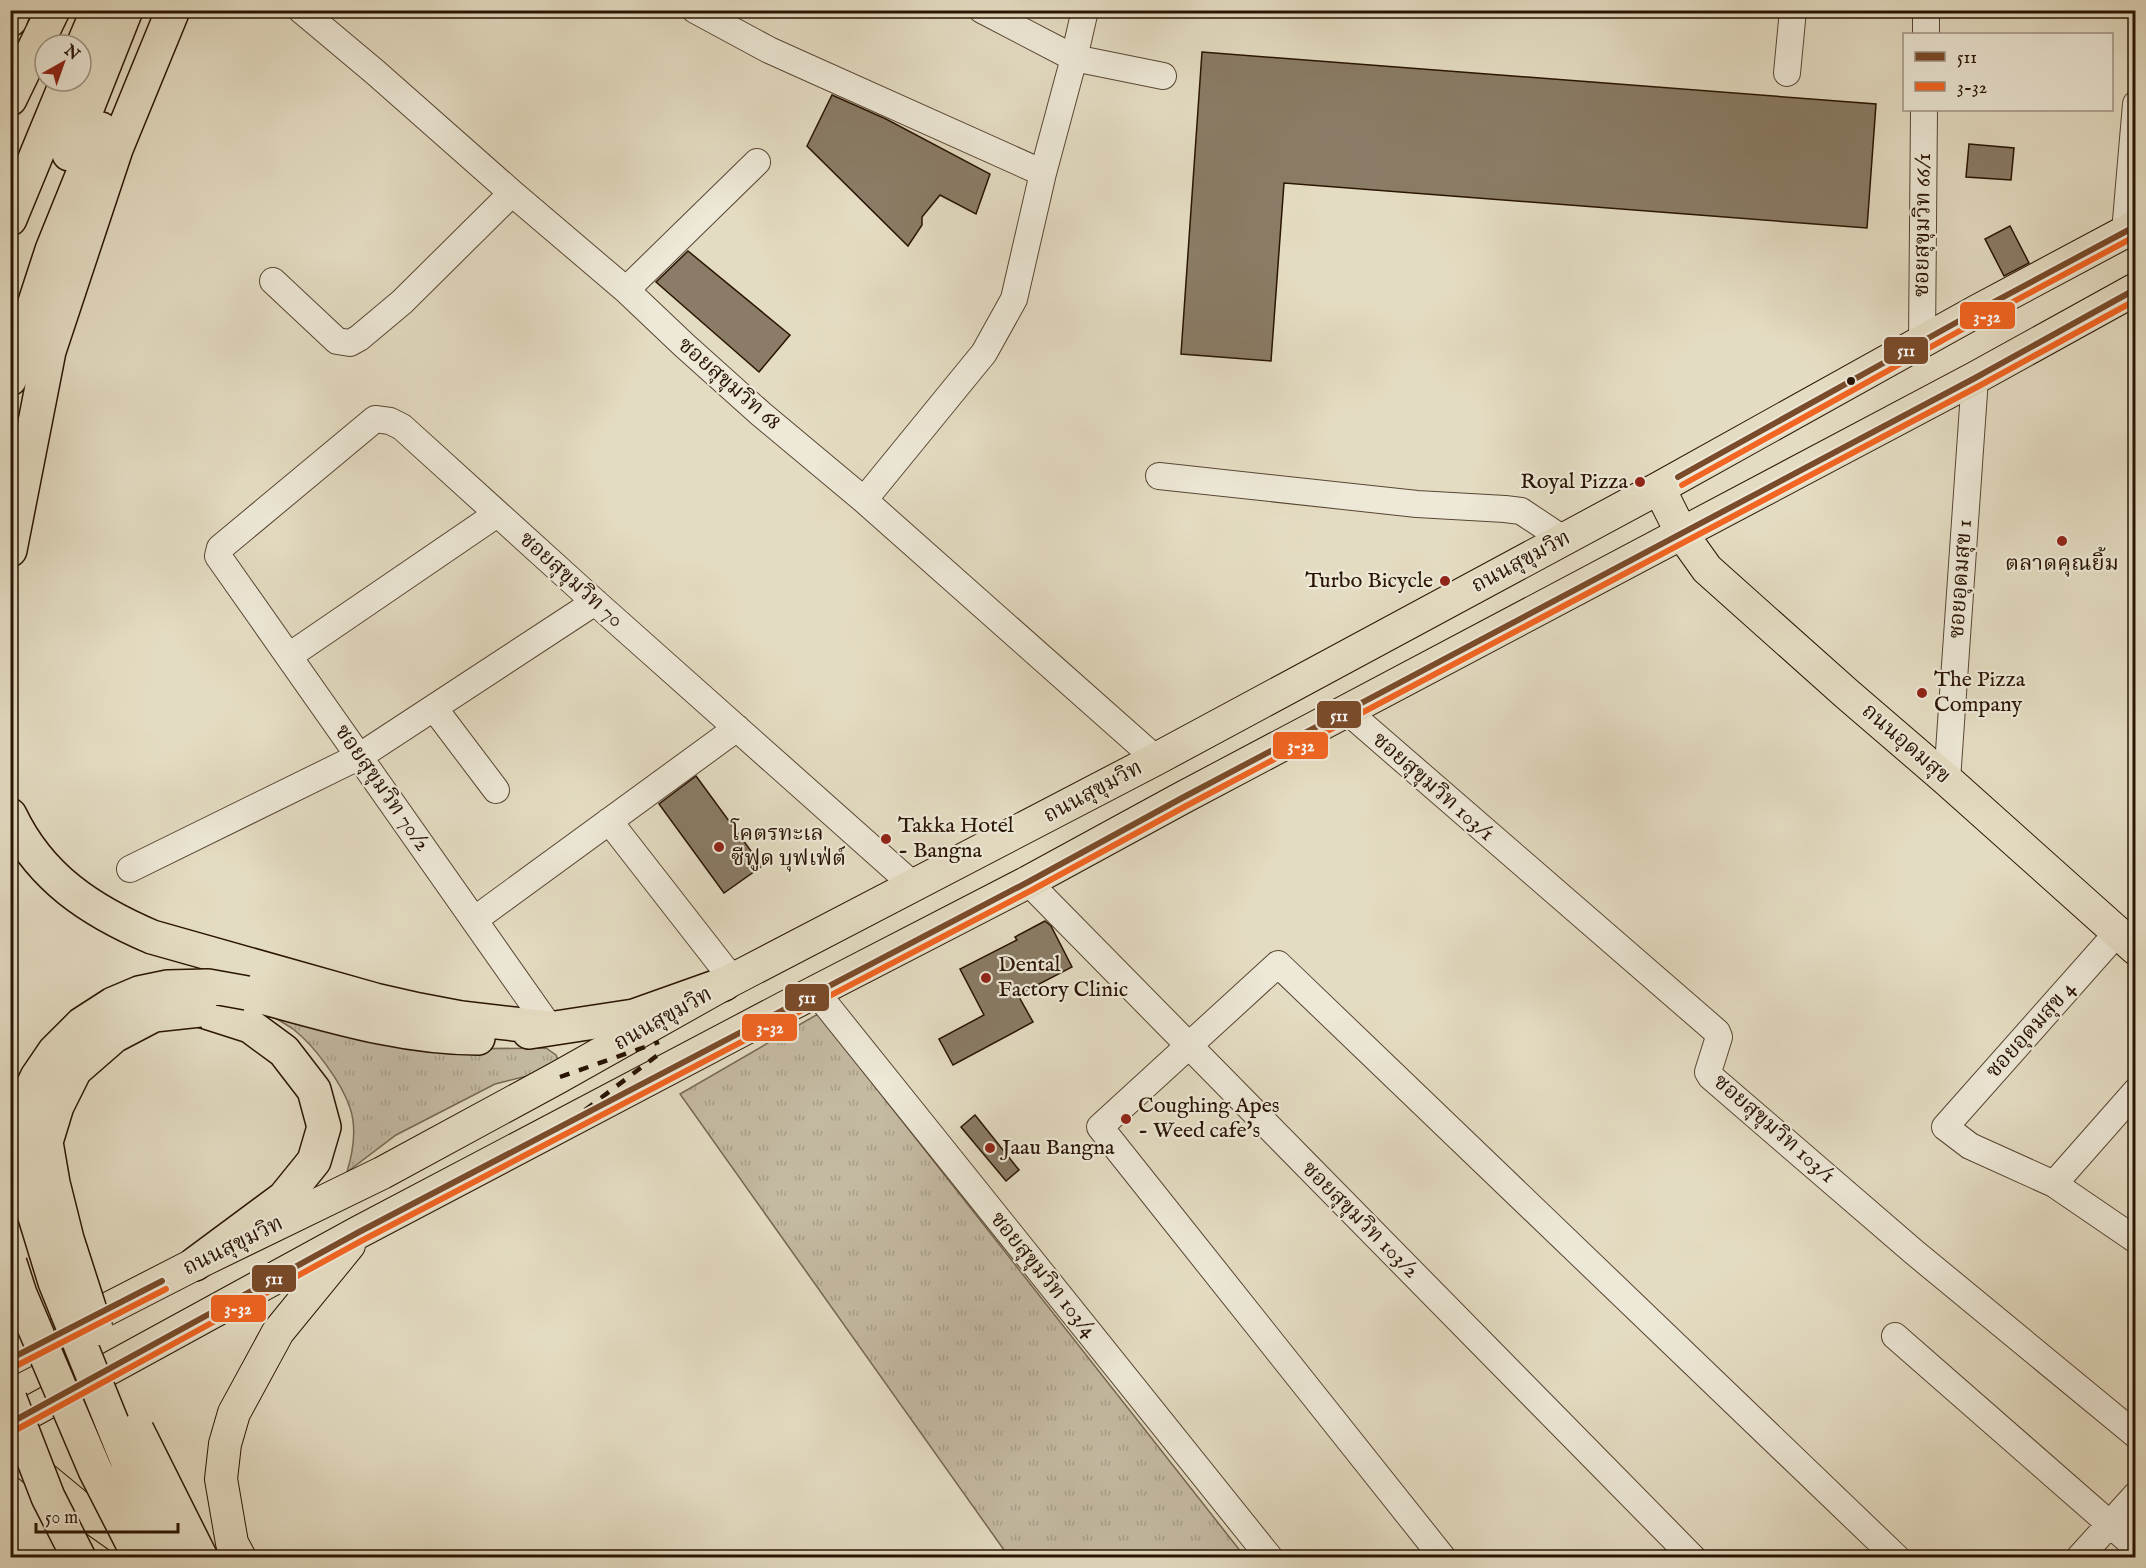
<svg xmlns="http://www.w3.org/2000/svg" width="2146" height="1568" font-family="'IM FELL English','Noto Serif Thai',serif">
  <defs>
    <pattern id="grass-tufts" width="24" height="20" patternUnits="userSpaceOnUse" patternTransform="scale(1.5)"><rect width="24" height="20" fill="#c4baa2"/><path d="M3 7l-1-3M5 7V3M7 7l1-3M15 17l-1-3M17 17v-4M19 17l1-3" fill="none" stroke="#a89f8a"/></pattern>
  </defs>
  <rect width="100%" height="100%" fill="#e4dcc2"/>
  <filter id="stains"><feTurbulence type="fractalNoise" baseFrequency=".00333" numOctaves="4"/><feColorMatrix values="0 0 0 0 .2 0 0 0 0 .09 0 0 0 0 .02 0 0 0 .5 -.17"/></filter>
  <radialGradient id="worn" r=".72"><stop offset=".6" stop-color="#630" stop-opacity="0"/><stop offset="1" stop-color="#630" stop-opacity=".3"/></radialGradient>
  <path fill="url(#grass-tufts)" stroke="#766752" stroke-width="1.5" d="M261,1010L450,1049L546,1048L556,1055L558,1060L551,1070L495,1084L396,1135L347,1172C353,1152 357,1128 350,1108C342,1083 314,1045 293,1029C283,1022 271,1016 261,1010Z
    M818,1014L1245,1557H1009L680,1094Z"/>
  <path fill="#8a7c66" stroke="#291403" stroke-width="1.5" d="M1202,52L1876,104L1867,228L1284,183L1271,361L1181,354Z
    M832,95L886,119L990,174L976,214L940,195L922,217V225L908,246L807,146Z
    M1969,144L2014,148L2011,180L1966,177Z
    M2010,226L2029,263L2004,276L1985,239Z
    M688,251L790,335L759,372L656,282Z
    M696,776L762,866L724,893L659,804Z
    M1045,921L1051,926L1072,967L1018,995L1033,1022L953,1065L939,1039L984,1015L960,969L1017,940L1015,937Z
    M975,1115L1019,1170L1006,1181L961,1127Z"/>
  <g fill="none" stroke-linecap="round" stroke-linejoin="round">
    <g stroke="#584633" stroke-width="28">
      <path id="minor" d="M301,10L375,72L512,193L626,290L684,345L761,414L864,500L1156,759
        M695,10L769,50L1043,173
        M982,10L1074,58L1163,76
        M1926,34V10
        M1787,73L1793,10
        M2125,232L2136,104
        M273,281L337,341L350,343L359,338L402,302L512,193
        M626,290L757,162
        M1922,341L1924,110
        M1159,476L1417,504L1505,509L1521,511L1563,539
        M864,500L984,353L1014,299L1043,173L1074,58L1085,10
        M289,656L497,514
        M434,708L496,790
        M1347,711L1717,1032L1719,1037L1708,1072L1711,1077L1914,1252L2136,1435
        M1947,780L1975,378
        M609,821L733,980
        M130,869L360,756L595,602
        M1028,882L1693,1558
        M474,920L737,728
        M2117,933L1945,1127L1970,1146L2054,1184L2136,1240
        M816,992L1270,1558
        M550,1028L218,556L220,548L375,419L390,421L402,427L595,602L913,885
        M2054,1184L2136,1091
        M1895,1336L2136,1547
        M1443,1558L1100,1127L1278,964L1897,1558
        M2079,1558L2136,1495"/>
    </g>
    <g stroke="#291403" stroke-width="34">
      <path id="major" d="M1659,488L1682,534L1707,569L1847,694L1947,780L2136,949
        M10,1359L195,1264L382,1173L557,1078L724,984L1156,759L1659,488L1977,311L2136,226
        M10,1423L359,1232L784,1008L1028,882L1182,798L1975,378L2136,289
        M10,1450L91,1517L142,1553
        M240,1558L232,1543L221,1479L225,1444L234,1413L278,1332L349,1245"/>
    </g>
    <g stroke="#291403" stroke-width="36">
      <path id="highway" d="M10,20L14,10
        M81,50L98,10
        M10,99L53,10
        M69,154L126,10
        M10,219L67,81
        M10,379L52,250L101,129
        M10,550L49,351L116,149L173,10
        M10,815C40,878 91,911 152,937L375,1000L419,1010L461,1018L550,1028
        M247,993C323,1013 398,1038 478,1038
        M529,1032L634,1016L724,984
        M195,1264L284,1198L314,1161L324,1127L314,1090L284,1051L250,1026L200,1010"/>
    </g>
    <use href="#minor" stroke="#ede8d7" stroke-width="26"/>
    <use href="#major" stroke="#e4dcc2" stroke-width="32"/>
    <use href="#highway" stroke="#e4dcc2" stroke-width="33"/>
    <path stroke="#291403" stroke-width="4.5" stroke-dasharray="10 10" stroke-linecap="butt" d="M560,1077L659,1042
      M585,1110L663,1051"/>
    <g stroke="#291403" stroke-width="36" stroke-linecap="butt">
      <path id="highway-bridge" d="M10,1263L20,1294L95,1470L140,1558
        M96,1329L67,1239L53,1183L46,1142L57,1106L75,1070L114,1036L154,1015L200,1010
        M10,1399L48,1497L79,1558
        M137,1430L201,1558
        M175,1558L142,1497L55,1282L21,1171L16,1136L23,1107L37,1077L54,1052L82,1024L113,1004L139,993L168,987L208,986L247,993"/>
    </g>
    <use href="#highway-bridge" stroke="#e4dcc2" stroke-width="33"/>
    <g stroke="#ede8d7" stroke-width="10">
      <path id="bus-1" d="M1678,477L1977,311L2136,226
        M10,1359L162,1281
        M10,1423L359,1232L1028,882L1182,798L1975,378L2136,289"/>
    </g>
    <g stroke="#ede8d7" stroke-width="10">
      <path id="bus-2" d="M1682,485L1981,319L2136,236
        M14,1367L166,1289
        M14,1431L363,1240L1032,890L1186,806L1979,386L2136,300"/>
    </g>
    <use href="#bus-1" stroke="#7a4b2a" stroke-width="6"/>
    <use href="#bus-2" stroke="#f26522" stroke-width="6"/>
  </g>
  <circle fill="#291403" stroke="#ede8d7" stroke-width="2" cx="1851" cy="381" r="5"/>
  <g fill="#8f2418" stroke="#ede8d7" stroke-width="2">
    <circle cx="1640" cy="482" r="6"/>
    <circle cx="2062" cy="541" r="6"/>
    <circle cx="1445" cy="581" r="6"/>
    <circle cx="1922" cy="693" r="6"/>
    <circle cx="886" cy="839" r="6"/>
    <circle cx="719" cy="847" r="6"/>
    <circle cx="986" cy="978" r="6"/>
    <circle cx="1126" cy="1119" r="6"/>
    <circle cx="990" cy="1148" r="6"/>
  </g>
  <g text-anchor="middle" dominant-baseline="central" stroke-width="4.5" stroke-linejoin="round" paint-order="stroke">
    <g font-size="22" fill="#291403" stroke="#ede8d7">
      <text transform="translate(1923 225) rotate(-89)">ซอยสุขุมวิท 66/1</text>
      <text transform="translate(729 384) rotate(41)">ซอยสุขุมวิท 68</text>
      <text transform="translate(1521 562) rotate(-28)">ถนนสุขุมวิท</text>
      <text transform="translate(1961 579) rotate(-86)">ซอยอุดมสุข 1</text>
      <text transform="translate(571 580) rotate(42)">ซอยสุขุมวิท 70</text>
      <text transform="translate(1906 744) rotate(41)">ถนนอุดมสุข</text>
      <text transform="translate(1433 787) rotate(41)">ซอยสุขุมวิท 103/1</text>
      <text transform="translate(382 788) rotate(55)">ซอยสุขุมวิท 70/2</text>
      <text transform="translate(1093 792) rotate(-28)">ถนนสุขุมวิท</text>
      <text transform="translate(663 1019) rotate(-29)">ถนนสุขุมวิท</text>
      <text transform="translate(2031 1030) rotate(-48)">ซอยอุดมสุข 4</text>
      <text transform="translate(1774 1129) rotate(41)">ซอยสุขุมวิท 103/1</text>
      <text transform="translate(1360 1220) rotate(45)">ซอยสุขุมวิท 103/2</text>
      <text transform="translate(233 1246) rotate(-26)">ถนนสุขุมวิท</text>
      <text transform="translate(1043 1275) rotate(51)">ซอยสุขุมวิท 103/4</text>
    </g>
    <g font-size="22" fill="#291403" stroke="#ede8d7" text-anchor="start">
      <text x="1628" y="482" text-anchor="end">Royal Pizza</text>
      <text x="2062" y="564" text-anchor="middle">ตลาดคุณยิ้ม</text>
      <text x="1433" y="581" text-anchor="end">Turbo Bicycle</text>
      <text x="1934" y="680">The Pizza<tspan x="1934" dy="25">Company</tspan></text>
      <text x="898" y="826">Takka Hotel<tspan x="898" dy="25">- Bangna</tspan></text>
      <text x="731" y="834">โคตรทะเล<tspan x="731" dy="25">ซีฟูด บุฟเฟ่ต์</tspan></text>
      <text x="998" y="965">Dental<tspan x="998" dy="25">Factory Clinic</tspan></text>
      <text x="1138" y="1106">Coughing Apes<tspan x="1138" dy="25">- Weed cafe's</tspan></text>
      <text x="1002" y="1148">Jaau Bangna</text>
    </g>
  </g>
  <g stroke="#ede8d7" stroke-width="2">
    <rect x="1959" y="301" width="57" height="29" rx="6" fill="#f26522"/>
    <rect x="1883" y="336" width="46" height="29" rx="6" fill="#7a4b2a"/>
    <rect x="1316" y="700" width="46" height="29" rx="6" fill="#7a4b2a"/>
    <rect x="1272" y="731" width="57" height="29" rx="6" fill="#f26522"/>
    <rect x="784" y="983" width="46" height="29" rx="6" fill="#7a4b2a"/>
    <rect x="741" y="1013" width="57" height="29" rx="6" fill="#f26522"/>
    <rect x="251" y="1264" width="46" height="29" rx="6" fill="#7a4b2a"/>
    <rect x="210" y="1294" width="57" height="29" rx="6" fill="#f26522"/>
  </g>
  <g font-size="16" text-anchor="middle" font-weight="bold" fill="#fff">
    <text x="1987" y="322">3-32</text>
    <text x="1906" y="356">511</text>
    <text x="1339" y="721">511</text>
    <text x="1301" y="751">3-32</text>
    <text x="807" y="1003">511</text>
    <text x="770" y="1033">3-32</text>
    <text x="274" y="1284">511</text>
    <text x="238" y="1314">3-32</text>
  </g>
  <rect width="2146" height="1568" fill="none" stroke="#e4dcc2" stroke-width="36"/>
  <rect x="12" y="12" width="2122" height="1544" fill="none" stroke="#291403" stroke-width="3"/>
  <rect x="18" y="18" width="2110" height="1532" fill="none" stroke="#291403" stroke-width="1.5"/>
  <rect x="1903" y="33" width="210" height="78" fill="#ede8d7" stroke="#9f9382" stroke-width="1.5"/>
  <rect x="1915" y="52" width="30" height="9" fill="#7a4b2a" stroke="#9f9382" stroke-width="1.5"/>
  <text x="1957" y="63" font-size="18" fill="#291403">511</text>
  <rect x="1915" y="82" width="30" height="9" fill="#f26522" stroke="#9f9382" stroke-width="1.5"/>
  <text x="1957" y="93" font-size="18" fill="#291403">3-32</text>
  <g transform="translate(63 63) rotate(40)"><circle r="28" fill="#ede8d7" stroke="#9f9382" stroke-width="1.5"/>
  <path d="M0-4.5L10 22L0 15L-10 22Z" fill="#8f2418"/>
  <text y="-9" font-size="16" font-weight="bold" text-anchor="middle" fill="#291403">N</text>
  </g>
  <path d="M36 1523v9h142v-9" fill="none" stroke="#291403" stroke-width="3"/>
  <text x="45" y="1523" font-size="18" fill="#291403" stroke="#ede8d7" stroke-width="4.5" paint-order="stroke">50 m</text>
  <rect width="100%" height="100%" filter="url(#stains)"/>
  <rect width="100%" height="100%" fill="url(#worn)"/>
</svg>
